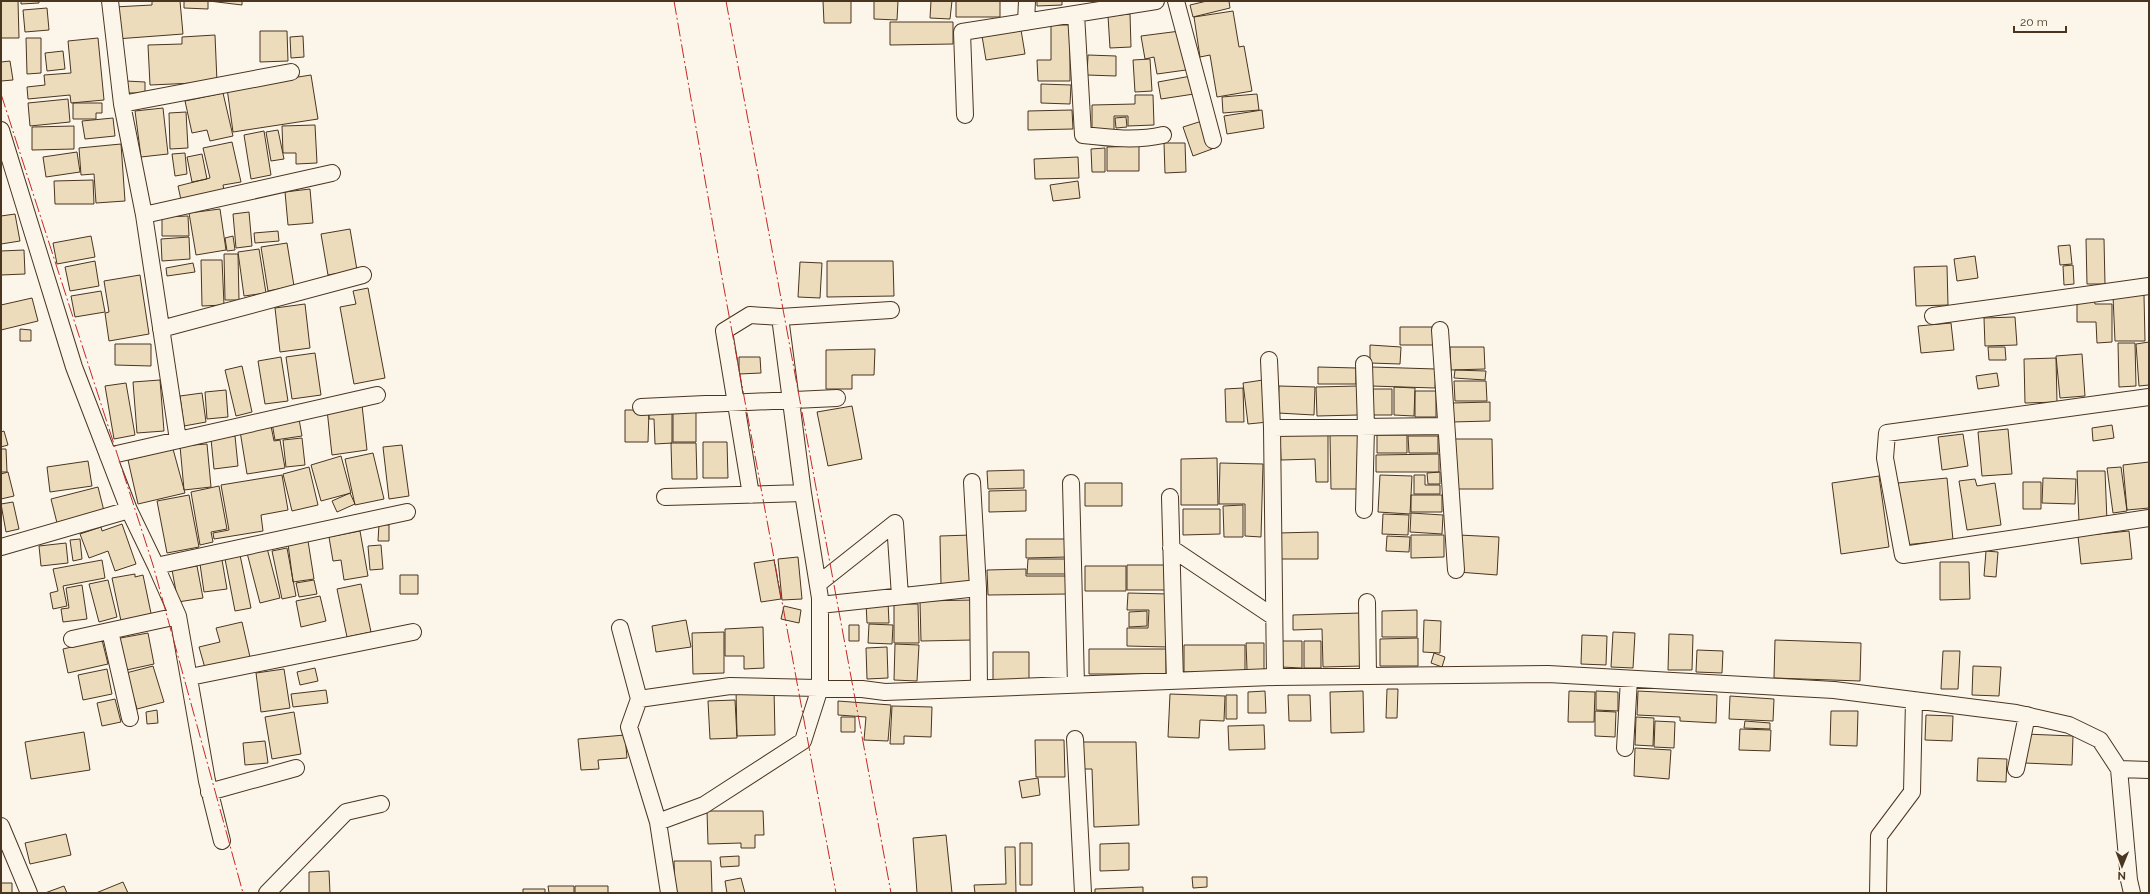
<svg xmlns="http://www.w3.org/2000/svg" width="2150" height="894" font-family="Raleway,sans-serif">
  <rect width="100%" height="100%" fill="#fbf6e9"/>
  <path fill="#ecdcbc" stroke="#4a3520" d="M1,1H18L19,38H1Z
    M21,1H39V3L21,4Z
    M152,1H180L183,34L116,39L114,7L152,5Z
    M184,1H208V9L184,8Z
    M209,1H242V5Z
    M823,1H851V23H824Z
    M874,1H898L897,20L874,19Z
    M931,1H952L950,19L930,18Z
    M956,1H1000V17H956Z
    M1037,1H1062V5L1037,6Z
    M1207,1H1229L1230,8L1193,17L1190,5Z
    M47,8L49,30L25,32L23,10Z
    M1233,11L1239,47L1244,46L1252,91L1217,97L1210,55L1200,57L1194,17Z
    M1130,14L1131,47L1110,48L1108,16Z
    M890,22H953V44L890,45Z
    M1051,25H1070V81H1038L1037,60H1051Z
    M1021,30L1025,54L986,60L982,36Z
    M260,31H287L288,61L260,62Z
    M1180,31L1186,70L1157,74L1154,57L1145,59L1141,36Z
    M215,35L217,82L150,85L148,45L182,44V37Z
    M303,36L304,57L291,58L290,37Z
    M26,38H41V73L27,74Z
    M98,38L104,100L71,103L70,95L28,99L27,87L45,85L44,75L71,73L68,41Z
    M63,51L65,69L47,71L45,53Z
    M1088,55L1116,56V76L1087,75Z
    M1150,59L1152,91L1135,92L1133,60Z
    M10,61L13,80L1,81V62Z
    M311,75L318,119L233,132L227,88Z
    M1191,76L1194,94L1161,99L1158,82Z
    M126,81L145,82V93H126Z
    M1041,84L1071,85L1070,104L1041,103Z
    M223,93L233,136L210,141L207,130L192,133L185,101Z
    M1257,94L1259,110L1223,113L1222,97Z
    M1135,95H1153L1154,125L1128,126V116H1114V130H1092V105L1135,104Z
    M68,99L70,122L30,126L28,103Z
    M73,103H102V113H96V119H73Z
    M163,108L168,154L141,157L135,111Z
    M1072,110L1073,129L1028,130V111Z
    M1262,110L1264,128L1227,134L1224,116Z
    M186,112L188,148L170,149L169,113Z
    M1126,117L1127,127L1116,128L1115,118Z
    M113,118L115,136L85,139L82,121Z
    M1202,121L1212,149L1193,156L1183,127Z
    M315,125L317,163L296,164V153H283L282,126Z
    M74,126V149L32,150V127Z
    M278,130L284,159L271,161L266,132Z
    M264,131L271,175L251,179L244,135Z
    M232,142L241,182L223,185L224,190L181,200L178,186L210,178L203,148Z
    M1164,143H1185L1186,172L1165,173Z
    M121,144L125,201L96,203L94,174L81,175L79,148Z
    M1139,146V171H1107V147Z
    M1105,148V172H1092L1091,149Z
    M77,152L80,172L46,177L43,157Z
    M185,153L187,174L175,176L172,154Z
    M202,154L207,179L192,182L187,157Z
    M1078,157L1079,178L1035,179L1034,159Z
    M93,180L94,204H55L54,181Z
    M1078,181L1080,198L1053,201L1050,185Z
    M310,189L313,223L288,225L285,192Z
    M220,209L226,250L196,255L189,213Z
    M249,212L252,246L236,248L233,214Z
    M15,214L20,241L1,244V216Z
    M188,216L189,236H162V217Z
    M350,229L357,270L328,275L321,234Z
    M278,231L279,241L255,243L254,233Z
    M91,236L95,257L57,264L53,243Z
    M233,236L235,250L227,251L225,238Z
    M189,237L190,259L162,261L161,239Z
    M2086,239H2104L2105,284H2087Z
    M287,243L294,286L268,291L261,247Z
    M2070,245L2072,264L2060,265L2058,246Z
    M259,249L266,293L244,296L238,252Z
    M24,250L25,274L1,275V251Z
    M224,254H238L239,300H225Z
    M1975,256L1978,278L1957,281L1954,259Z
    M201,260H222L224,305L202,306Z
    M95,261L99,286L70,291L65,267Z
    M827,261H893L894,296L827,297Z
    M800,262L822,263L820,298L798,297Z
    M193,263L195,272L167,276L166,268Z
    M2073,265L2074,284L2064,285L2063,266Z
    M1947,266L1948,305L1916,306L1914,267Z
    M140,275L149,334L109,341L105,313L109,312L104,281Z
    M368,288L385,378L354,384L340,307L356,304L353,291Z
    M101,291L105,312L75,317L71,296Z
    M2144,295L2145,341H2115L2113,296Z
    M32,298L38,321L1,330V305Z
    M2077,299H2094L2095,304H2112V342L2097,343L2096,322H2077Z
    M305,304L310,348L280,352L275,308Z
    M2015,317L2017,345L1985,346L1984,318Z
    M1951,323L1954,350L1921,353L1918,326Z
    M1400,327H1433V345H1400Z
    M20,329L31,330V341H20Z
    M2149,342V385L2139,386L2136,344Z
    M2118,343H2135L2136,386L2119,387Z
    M115,344H151V366L115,365Z
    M1370,345L1401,347L1400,364L1370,363Z
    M1450,347H1484L1485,369L1451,370Z
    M1988,347H2005L2006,360H1989Z
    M875,349L874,375H852V389H826V350Z
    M315,353L321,395L292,399L286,357Z
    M2082,354L2085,396L2060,398L2056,356Z
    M281,357L288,401L265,404L258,361Z
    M739,357H760L761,373L739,374Z
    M2056,358L2057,402L2025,403L2024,359Z
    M242,366L252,412L236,416L225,370Z
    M1318,367L1356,368V384H1318Z
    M1371,367L1436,369L1435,388L1371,386Z
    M1455,370L1486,371L1485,380L1454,378Z
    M1997,373L1999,386L1978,389L1976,376Z
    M160,380L164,431L137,433L133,382Z
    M1263,380L1268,422L1248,424L1243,383Z
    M1454,381H1486L1487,401H1455Z
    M126,383L135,435L114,439L105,386Z
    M1279,386L1315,387L1314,415L1278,413Z
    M1358,386V415L1317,416L1316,387Z
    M1394,387L1415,388L1414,416L1394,415Z
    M1243,388L1244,422H1226L1225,389Z
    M1373,389H1392V415H1373Z
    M226,390L228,417L207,419L205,392Z
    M1415,391H1436V417H1415Z
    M202,393L206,422L184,426L180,396Z
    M1490,402V421L1452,422V403Z
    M362,405L367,450L332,455L327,410Z
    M852,406L862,459L828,466L817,412Z
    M625,410H649L648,442H625Z
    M672,410V443L655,444L654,419H649V411Z
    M673,410H696V442H673Z
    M299,419L302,436L275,440L272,423Z
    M2112,425L2114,438L2093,441L2092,428Z
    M271,426L274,441L280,440L285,468L247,474L240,431Z
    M2008,429L2012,474L1982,476L1978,432Z
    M4,431L8,445L1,447V432Z
    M1328,433V482H1316L1315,459L1281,460L1280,434Z
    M1963,434L1968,466L1942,470L1938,437Z
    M1330,435H1361V489H1331Z
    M1377,435H1407V453H1377Z
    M235,436L238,466L214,469L211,439Z
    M1408,436H1438V453H1409Z
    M302,438L305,465L286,467L283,440Z
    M1453,439H1492L1493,489H1454Z
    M703,442H727L728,478H703Z
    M671,443H696L697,479H672Z
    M207,444L211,487L184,490L180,446Z
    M402,445L409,496L389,499L383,447Z
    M1,449H6L7,472H1Z
    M173,449L185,493L138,504L128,460Z
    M373,453L384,499L355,505L345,459Z
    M1439,454V472H1376V455Z
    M341,456L351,493L321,501L311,465Z
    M1217,458L1218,505H1181V459Z
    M88,461L92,486L50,492L47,467Z
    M2149,462V508L2127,510L2123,465Z
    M1220,463L1263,464L1261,537L1245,536V504H1219Z
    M309,467L318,505L292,511L283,474Z
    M2121,467L2127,511L2113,513L2107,468Z
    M1024,470V488L988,489L987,471Z
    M2077,471H2105L2107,521L2079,522Z
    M8,472L14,496L1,499V474Z
    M1440,472V484H1428L1427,473Z
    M282,475L288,510L261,515L263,531L214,539L213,533L229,530L221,485Z
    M1380,475L1412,476L1410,514L1378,512Z
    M1414,475H1425V485H1440V494H1414Z
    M1879,476L1889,547L1841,554L1832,483Z
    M1947,478L1953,540L1904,545L1898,483Z
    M2043,478L2076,479L2075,504L2042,503Z
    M1975,479L1977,486L1995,483L2001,525L1967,530L1959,481Z
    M2023,482H2041V509H2023Z
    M1085,483H1122V506H1085Z
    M219,486L227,529L211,532L213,542L200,545L191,492Z
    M98,487L104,511L57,523L51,499Z
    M1026,490V511L989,512V491Z
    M350,493L355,504L337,512L332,501Z
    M189,495L199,547L167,553L157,501Z
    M1411,495H1442V512H1411Z
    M13,502L19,529L6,532L1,504Z
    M1243,505V537H1224L1223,506Z
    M1183,509H1220V534L1183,535Z
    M1411,513L1443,515L1442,534L1410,532Z
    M1383,514L1409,515L1408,535L1382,534Z
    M122,524L136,564L115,571L108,551L89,558L80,534L101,527L102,531Z
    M379,524L389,525V541H378Z
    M360,531L368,576L344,580L341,560L333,561L329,537Z
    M2129,531L2132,559L2081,564L2078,536Z
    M1318,532V559H1278V533Z
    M971,535V583L941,584L940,536Z
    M1411,535H1444V557L1411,558Z
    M1459,535L1499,537L1497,575L1458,572Z
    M1387,536L1410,537L1409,552L1386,551Z
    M80,539L82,559L73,561L70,540Z
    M1026,539H1068V557L1026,558Z
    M308,541L314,579L293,582L288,544Z
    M66,543L68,563L41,566L39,546Z
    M381,545L383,569L370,570L368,546Z
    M267,548L280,598L260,603L247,553Z
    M287,548L296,596L282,599L272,551Z
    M1986,551L1998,552L1996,577L1984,576Z
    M240,555L251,608L235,611L225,559Z
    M798,557L802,599L782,600L778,559Z
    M1028,559H1067V574H1027Z
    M102,560L105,578L63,586L67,606L53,609L50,593L58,591L53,569Z
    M222,560L227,589L204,592L200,564Z
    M774,560L781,599L761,602L754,563Z
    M1940,562H1969L1970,599L1940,600Z
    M1127,565H1167V590H1127Z
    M197,566L203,598L178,602L172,570Z
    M1085,566H1126V591H1085Z
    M1026,569V576H1068V594L988,595L987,570Z
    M135,574V577L143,575L152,618L121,621L112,578Z
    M400,575H418V594H400Z
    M108,580L117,617L99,622L89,584Z
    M314,580L317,594L299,597L296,583Z
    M361,584L371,632L347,637L337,589Z
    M82,585L87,619L63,622L61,609L69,608L66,588Z
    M1128,593L1169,594L1168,647L1127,646V628H1148L1149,610H1127Z
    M320,596L326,621L301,627L296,601Z
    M973,600V640L921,641L920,601Z
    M888,602L889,623H867L866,603Z
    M894,604H918L919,643H894Z
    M784,606L801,610L799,623L781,619Z
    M1417,610V637H1382V611Z
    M1147,611V626L1129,627V612Z
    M1361,613L1362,666L1323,667L1322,629L1293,630V615Z
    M686,620L691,647L656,652L652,626Z
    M1424,620L1441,621L1440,653L1423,652Z
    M242,622L250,657L205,668L199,647L220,642L216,628Z
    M869,624L893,625L892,644L868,643Z
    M849,625H859V641H849Z
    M763,627L764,668L744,669V656H725V629Z
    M724,632V673L693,674L692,633Z
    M1613,632L1635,633L1633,668L1611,667Z
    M148,633L154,664L122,671L115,639Z
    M1669,634L1693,635L1692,670H1668Z
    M1582,635L1607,636L1606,665L1581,664Z
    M1418,638V666H1380V639Z
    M102,640L108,664L68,673L63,649Z
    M1775,640L1861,643L1860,681L1774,678Z
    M1281,641H1302V668L1281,667Z
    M1304,641H1321V668H1304Z
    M1246,643H1264V670H1247Z
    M895,644L919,645L917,681L894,680Z
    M1184,645H1245V672H1184Z
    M887,647L888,678L867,679L866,648Z
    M1089,649H1166V674H1089Z
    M1697,650L1723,651L1722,673L1696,672Z
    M1943,651H1960L1958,689H1941Z
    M993,652H1029V681H993Z
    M1434,653L1445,657L1442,667L1431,663Z
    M153,666L164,702L137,709L126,673Z
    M1973,666L2001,667L1999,696L1972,695Z
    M315,668L318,681L300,685L297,672Z
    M107,669L112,694L83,700L78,675Z
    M284,669L290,708L261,712L256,673Z
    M774,689L775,735L737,736L736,690Z
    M1387,689H1398L1397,718H1386Z
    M326,690L328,703L293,707L291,694Z
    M1265,691L1266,713H1248V692Z
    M1363,691L1364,732L1331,733L1330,692Z
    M1569,691L1595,692L1594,722H1568Z
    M1596,691L1618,692V711L1596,710Z
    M1638,691L1717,695L1716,723L1680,721V717L1637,715Z
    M1170,694L1225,696L1224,721L1200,720L1199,738L1168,737Z
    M1226,695H1237V719H1226Z
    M1288,695H1310L1311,721H1289Z
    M1730,696L1774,699L1773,721L1729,719Z
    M115,699L121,722L102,726L97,703Z
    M735,700L737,738L710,739L708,701Z
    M838,701L891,705L888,741L864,740L866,717L838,715Z
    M892,706L932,707L931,737L904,736V744H890Z
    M157,710L158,723L147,724L146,712Z
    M1595,711L1616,712L1615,737L1595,736Z
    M1831,711H1858L1857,746L1830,745Z
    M294,712L301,754L272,759L265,717Z
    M1926,715L1953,716L1952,741L1925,740Z
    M841,717H855V732H841Z
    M1636,717L1654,718L1653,746L1635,745Z
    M1655,721L1675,722L1674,748L1654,747Z
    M1745,721L1770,723V729L1744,728Z
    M1264,725L1265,749L1229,750L1228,726Z
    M1740,729L1771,730L1770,751L1739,750Z
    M84,732L90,770L31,779L25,742Z
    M2025,734L2073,736L2072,765L2024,763Z
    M625,735L627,758L598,760L599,769L581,770L578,739Z
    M1035,740H1064L1065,777H1036Z
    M265,741L268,763L245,765L243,743Z
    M1079,742H1136L1139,825L1094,827L1092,769H1080Z
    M1635,748L1671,750L1669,779L1634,776Z
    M1978,758L2007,759L2006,782L1977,781Z
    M1038,778L1040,795L1022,798L1019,781Z
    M707,811H763L764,835H755V848H741V843L708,844Z
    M66,834L71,855L30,864L25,843Z
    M946,835L952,893H917L913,838Z
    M1020,843H1032V885H1020Z
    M1129,843V870L1100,871V844Z
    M1005,847H1015L1016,893H975L974,885L1006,884Z
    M739,856V866L721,867L720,857Z
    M674,861H711L712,893H675Z
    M329,871L330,893H309V872Z
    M1192,877H1207V887L1193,888Z
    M741,878L745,893H727L725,881Z
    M123,882L128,893H96Z
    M1,883H12V893H1Z
    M64,886L67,893H45Z
    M548,886H574V893H549Z
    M575,886H608V893H575Z
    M1143,887V893H1095V889Z
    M523,889H545V893H523Z"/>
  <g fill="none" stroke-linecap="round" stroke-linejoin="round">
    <g stroke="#4a3520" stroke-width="18">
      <path id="minor" d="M110,1L122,104
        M1176,1L1213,140
        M1076,14L1083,135C1110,138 1137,141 1163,135
        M1026,22L1027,1
        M965,115L962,32L1156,1
        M1,130L74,367L129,510L1,547
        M144,215L332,173
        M1933,316L2149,286
        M161,329L363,275
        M1440,330L1456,570
        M1269,360L1272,428
        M1364,364L1366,427L1364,510
        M2149,397L1887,433L1885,458L1903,555L2149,518
        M641,407L837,398
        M178,440L144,215L122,104L291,72
        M108,456L377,395
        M972,482L978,588L979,688
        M1071,483L1076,685
        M751,495L724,331L750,315L780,317
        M665,497L803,493
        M1170,497L1175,681
        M129,510L156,566L407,512
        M1171,548L1274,617
        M156,566L178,616L207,781L222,841
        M818,584L895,523L900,596
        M1367,602L1368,675
        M820,605L978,588
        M620,628L639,699
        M110,631L130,718
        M72,639L178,616
        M190,677L413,632
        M1275,677L1272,428L1446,426
        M1075,739L1083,893
        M1625,748L1629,679
        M2016,769L2027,715
        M2119,769L2149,770
        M209,792L296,768
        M658,822L704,805L803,741L820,688V598L803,493L780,317L891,310
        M1,826L29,893
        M267,893L346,812L381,804
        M669,893L658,822L629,727L639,699L730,686L862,689L885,692L1275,677L1548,674L1834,690L2016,713L2069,725L2100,740L2119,769L2129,880L2132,893
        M1878,893L1879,836L1912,792L1914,700"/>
    </g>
    <use href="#minor" stroke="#fbf6e9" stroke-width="16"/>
    <path stroke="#c62828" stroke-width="1" stroke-dasharray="14 3 2 3" stroke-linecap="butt" d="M674,1L723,283L836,893
      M726,1L891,893
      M1,94L153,565L243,893"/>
  </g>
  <rect width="2150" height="894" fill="none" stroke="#4a3520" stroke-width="4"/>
  <g transform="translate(2122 866) rotate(181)" stroke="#fbf6e9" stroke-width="3" paint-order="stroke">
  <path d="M0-3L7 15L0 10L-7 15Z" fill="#4a3520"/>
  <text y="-6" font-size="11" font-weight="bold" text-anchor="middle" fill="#4a3520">N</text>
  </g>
  <path d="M2014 26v6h52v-6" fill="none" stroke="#4a3520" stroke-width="2"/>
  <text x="2020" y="26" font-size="12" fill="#4a3520" stroke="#fbf6e9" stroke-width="3" paint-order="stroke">20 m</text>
</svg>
